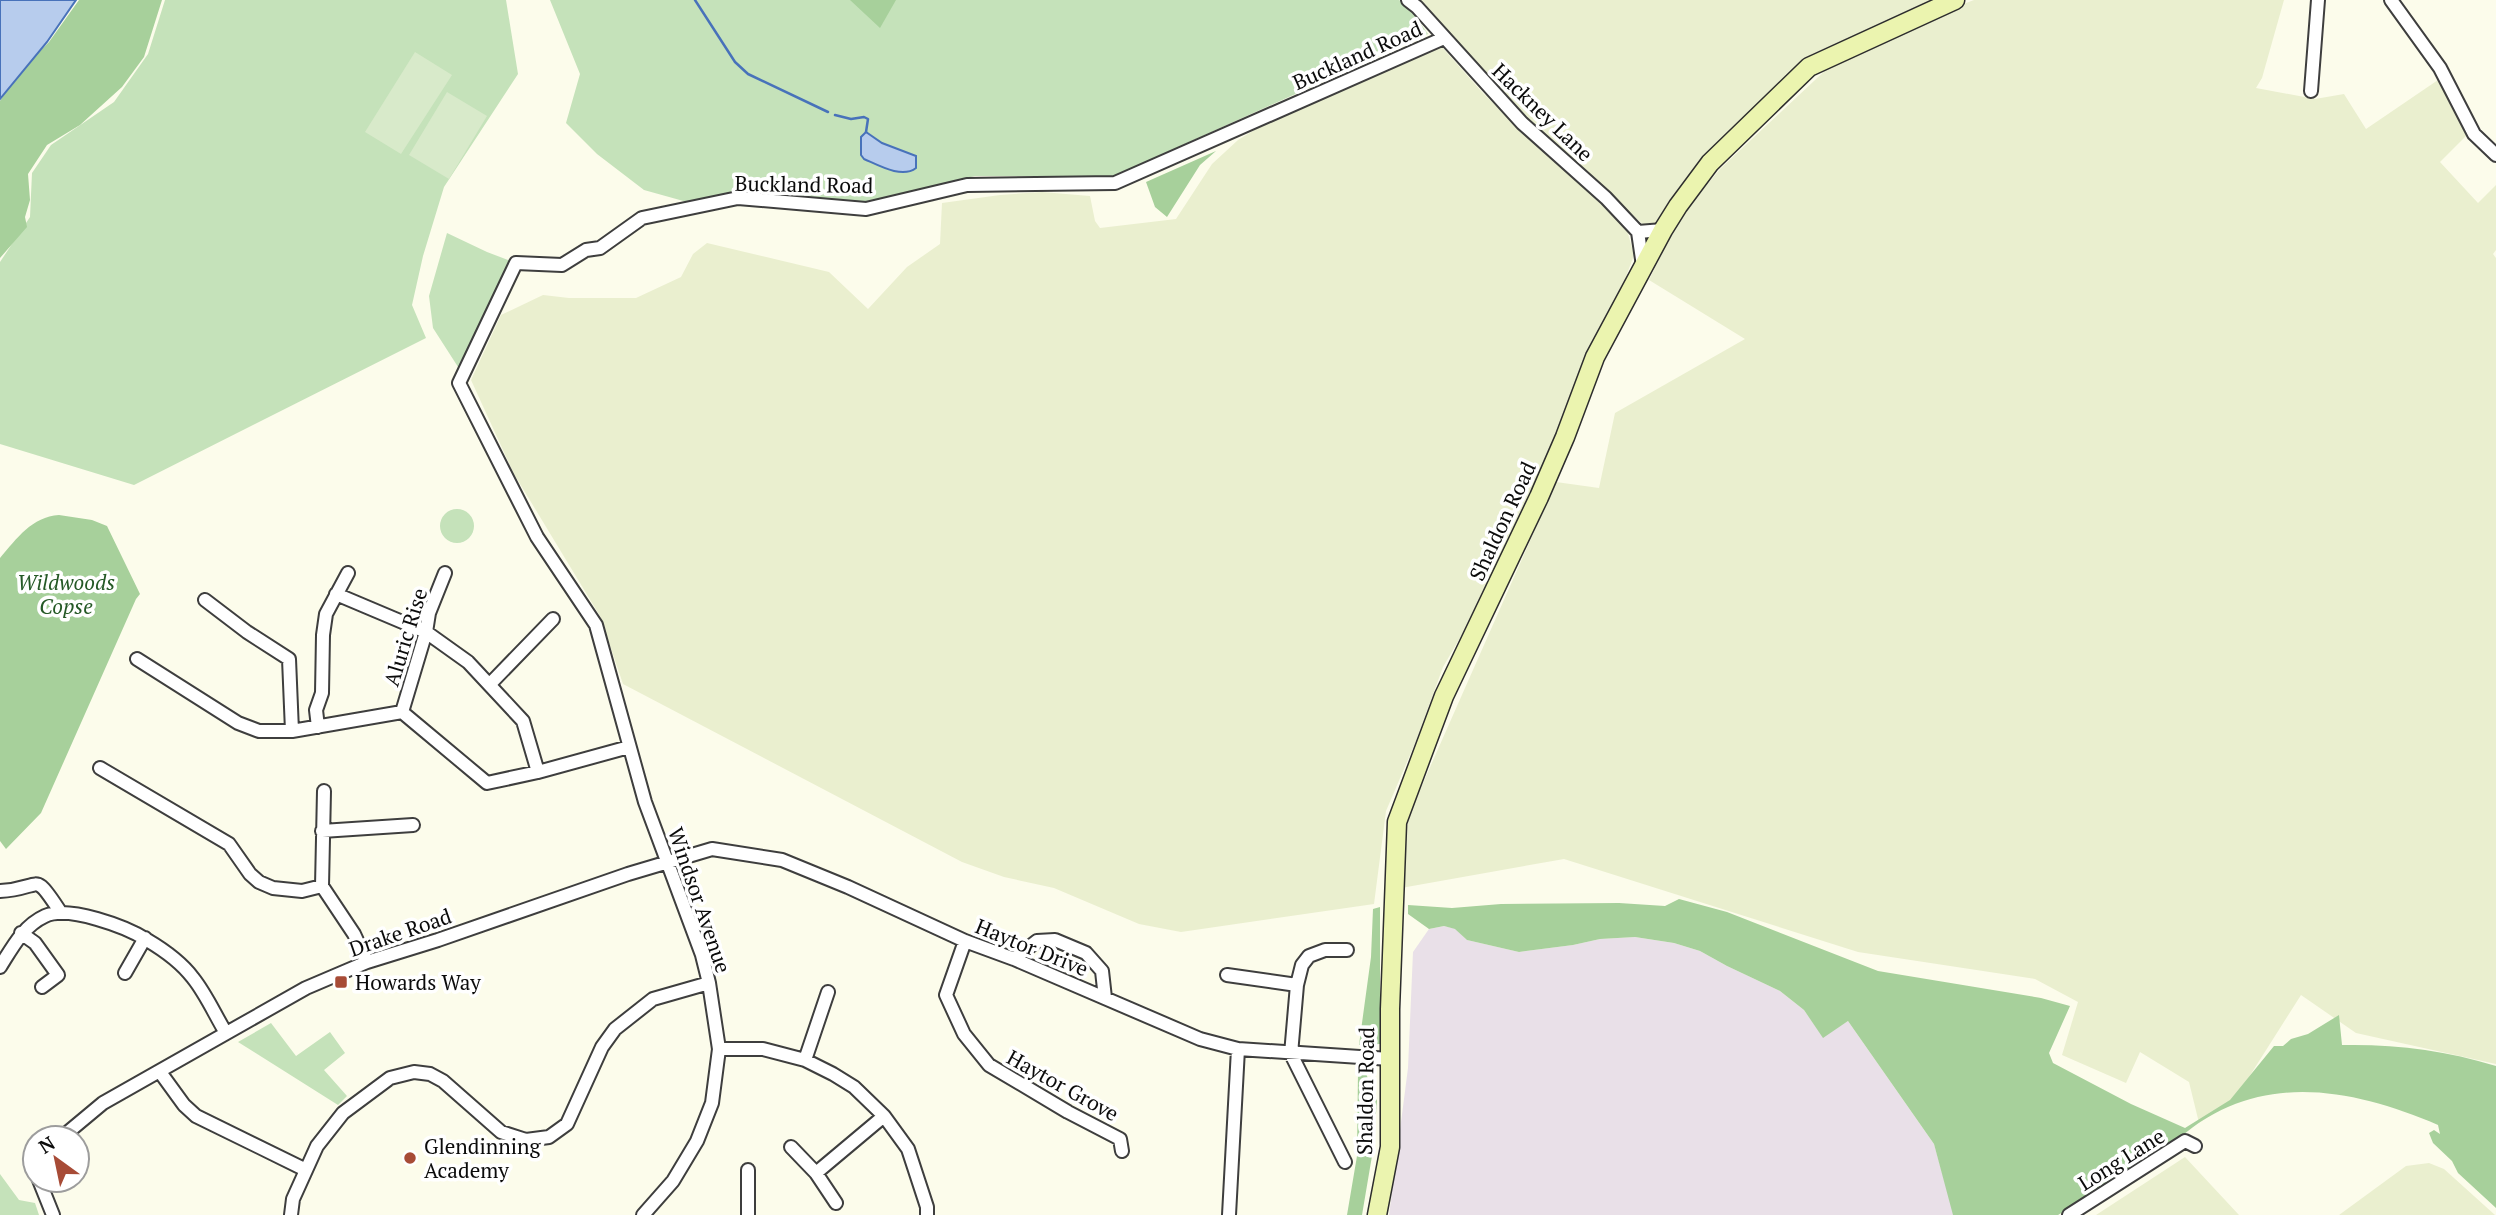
<svg xmlns="http://www.w3.org/2000/svg" width="2496" height="1215" font-family="'PT Serif',serif">
  <rect width="100%" height="100%" fill="#fcfceb"/>
  <path fill="#e9e0e8" d="M1444,926L1456,929L1467,940L1519,952L1573,945L1600,939L1635,937L1674,943L1700,951L1727,966L1780,991L1804,1010L1823,1037L1848,1021L1934,1144L1954,1215H1389L1408,1068L1413,952L1429,929Z"/>
  <path fill="#eaefcf" d="M1420,0H1935L1812,54L1703,160L1660,222L1644,225L1533,126L1439,25Z
    M1974,0H2284L2262,78L2256,88L2315,99L2344,94L2366,129L2438,80L2467,135L2440,162L2478,203L2496,185V250L2493,254L2496,258V1064L2356,1033L2301,995L2235,1099L2199,1123L2189,1082L2140,1052L2126,1083L2062,1055L2078,1002L2035,979L1858,952L1564,859L1401,888L1408,817L1556,482L1599,488L1615,413L1745,339L1649,280L1679,218L1721,168L1831,65L1909,25Z
    M1441,46L1482,92L1538,148L1605,206L1627,230L1634,255L1621,290L1560,423L1499,571L1443,667L1416,741L1386,811L1374,904L1181,932L1139,924L1054,888L1004,877L962,862L623,684L600,616L514,474L471,380L501,315L543,295L569,298H636L681,277L693,254L707,243L829,272L868,309L907,267L940,244L942,203L1000,195L1042,192L1090,196L1095,221L1100,228L1176,219L1212,164L1238,140L1256,129L1388,68Z
    M2185,1157L2239,1215H2096Z
    M2429,1163L2444,1169L2495,1215H2339L2406,1166Z"/>
  <path fill="#c5e2ba" d="M165,0H506L518,74L444,187L423,256L412,305L426,338L134,485L0,444V262L30,217L32,173L51,145L114,102L148,54Z
    M550,0H1399L1408,6L1428,34L1114,176H975L865,202L742,190L687,202L644,190L597,154L566,123L580,74Z
    M447,233L487,252L516,263L460,370L433,328L429,296Z
    M440 526a17 17 0 1 1 34 0a17 17 0 1 1-34 0Z
    M271,1023L296,1056L330,1032L345,1053L324,1070L347,1096L338,1105L238,1042Z
    M0,1174L19,1200L35,1203L39,1215H0Z"/>
  <path fill="#a7d09b" d="M79,0H162L144,57L122,87L80,125L47,145L28,174L30,200L25,217L27,227L0,258V101L17,74L49,42Z
    M850,0H896L880,28Z
    M1216,151L1200,165L1167,217L1155,207L1146,182Z
    M59,515L92,520L107,526L140,594L136,599L41,813L6,849L0,841V558C17,538 32,517 59,515Z
    M1679,899L1727,912L1878,971L2041,998L2070,1006L2049,1053L2053,1063L2131,1104L2185,1128L2230,1100L2274,1046H2283L2291,1039L2308,1034L2339,1015L2342,1045C2395,1044 2445,1050 2496,1066V1208L2458,1173L2452,1161L2433,1143L2429,1133L2434,1130L2440,1134L2438,1125C2347,1086 2251,1070 2173,1144L2058,1215H1953L1934,1144L1848,1021L1823,1038L1804,1010L1780,991L1727,966L1700,951L1674,943L1635,937L1600,939L1573,945L1519,952L1467,940L1455,929L1444,926L1429,929L1408,914V905L1452,908L1501,904L1619,903L1665,906Z
    M1380,907V1044L1359,1045L1371,957L1373,909Z
    M1358,1071H1365L1377,1101L1373,1150L1362,1215H1347L1357,1156Z"/>
  <path fill="#d8eaca" d="M415,52L452,75L401,154L365,132Z
    M447,92L487,116L449,179L409,155Z"/>
  <path fill="#b7cced" stroke="#4872ba" stroke-width="2" d="M0,0H76L47,42L0,99Z
    M866,132L882,143L916,156V168C902,179 878,165 864,159L861,155V137Z"/>
  <g fill="none" stroke-linecap="round" stroke-linejoin="round">
    <path stroke="#4872ba" stroke-width="2.5" d="M695,0L735,62L748,74L828,112
      M835,115L851,119L864,117L868,119L866,132"/>
    <g stroke="#3e3e3e" stroke-width="16">
      <path id="street" d="M1408,0L1417,7L1522,123L1606,198L1638,232L1663,230
        M2391,0L2440,68L2474,134L2496,155
        M2311,91L2318,0
        M1638,232L1643,266
        M336,594L426,632L468,662L523,721L538,772
        M205,600L247,632L289,659L292,731
        M137,659L238,723L259,731H292L402,712L487,783L538,772L629,747
        M490,684L553,619
        M402,712L426,632L429,613L445,573
        M318,727L316,710L322,693L323,635L326,614L348,573
        M100,768L229,844L250,874L259,882L273,888L302,891L322,886L354,934L367,962
        M322,831L413,825
        M322,886L324,791
        M0,891C43,889 32,868 61,913
        M21,933L35,943L58,975L42,987
        M965,941L946,995L964,1034L989,1065L1068,1112L1120,1139L1122,1151
        M1014,959L1037,941L1055,940L1086,953L1102,971L1105,998
        M0,967C12,948 23,926 45,916C68,905 127,927 147,940C164,950 181,962 193,978C206,994 215,1015 226,1033
        M125,973L145,938
        M1227,975L1297,985
        M719,1049H763L805,1060L833,1074L854,1087L884,1116L908,1149L927,1207V1215
        M805,1060L828,992
        M160,1072L184,1105L196,1116L304,1169
        M61,1138L103,1103L306,988L367,962L438,940L628,874L712,849L782,860L848,887L965,941L1014,959L1200,1039L1238,1049L1390,1059
        M791,1147L816,1173L836,1203
        M1345,1162L1291,1054L1297,985L1302,965L1309,956L1325,950H1347
        M35,1163L33,1166L35,1171
        M748,1170V1215
        M816,1173L884,1116
        M39,1180L53,1215
        M291,1215L293,1199L317,1146L343,1113L390,1078L414,1072L430,1074L443,1081L501,1132L526,1140L549,1137L567,1124L602,1047L615,1029L653,999L709,983
        M643,1215L673,1181L697,1141L712,1103L719,1049L709,983L702,955L645,802L596,625L537,537L459,383L516,263L562,265L586,250L600,248L642,218L738,198L866,209L967,185L1115,183L1444,38
        M1229,1215L1238,1049
        M2069,1215L2185,1141L2195,1146"/>
    </g>
    <g stroke="#2d2d2d" stroke-width="21">
      <path id="secondary" d="M1377,1215L1390,1147V1009L1397,822L1444,696L1539,497L1565,437L1595,357L1663,230L1678,206L1710,163L1809,67L1955,0"/>
    </g>
    <use href="#street" stroke="#fff" stroke-width="12"/>
    <use href="#secondary" stroke="#ebf4af" stroke-width="18"/>
  </g>
  <g fill="#a74b36" stroke="#fff" stroke-width="2.5">
    <rect x="334" y="975" width="14" height="14" rx="3.5"/>
    <circle cx="410" cy="1158" r="7"/>
  </g>
  <g text-anchor="middle" dominant-baseline="central" stroke-width="7" stroke-linejoin="round" paint-order="stroke">
    <g font-size="21" fill="#0b0b0b" stroke="#fff">
      <text transform="translate(1357 55) rotate(-24)">Buckland Road</text>
      <text transform="translate(1543 112) rotate(44)">Hackney Lane</text>
      <text transform="translate(804 184) rotate(1)">Buckland Road</text>
      <text transform="translate(1502 521) rotate(-65)">Shaldon Road</text>
      <text transform="translate(405 637) rotate(-73)">Aluric Rise</text>
      <text transform="translate(700 900) rotate(71)">Windsor Avenue</text>
      <text transform="translate(400 932) rotate(-19)">Drake Road</text>
      <text transform="translate(1032 947) rotate(22)">Haytor Drive</text>
      <text transform="translate(1063 1085) rotate(29)">Haytor Grove</text>
      <text transform="translate(1365 1091) rotate(-89)">Shaldon Road</text>
      <text transform="translate(2121 1159) rotate(-32)">Long Lane</text>
    </g>
    <g font-size="21" font-style="italic" fill="#255926" stroke="#fff">
      <text x="66" y="582">Wildwoods<tspan x="66" dy="24">Copse</tspan></text>
    </g>
    <g font-size="21" fill="#0b0b0b" stroke="#fff" text-anchor="start">
      <text x="355" y="982">Howards Way</text>
      <text x="424" y="1146">Glendinning<tspan x="424" dy="24">Academy</tspan></text>
    </g>
  </g>
  <g transform="translate(56 1159) rotate(327)"><circle r="33" fill="#ffffff" stroke="#9d9d9d" stroke-width="2"/>
  <path d="M0-5L12 26L0 18L-12 26Z" fill="#a74b36"/>
  <text y="-10" font-size="19" font-weight="bold" text-anchor="middle" fill="#0b0b0b">N</text>
  </g>
</svg>
